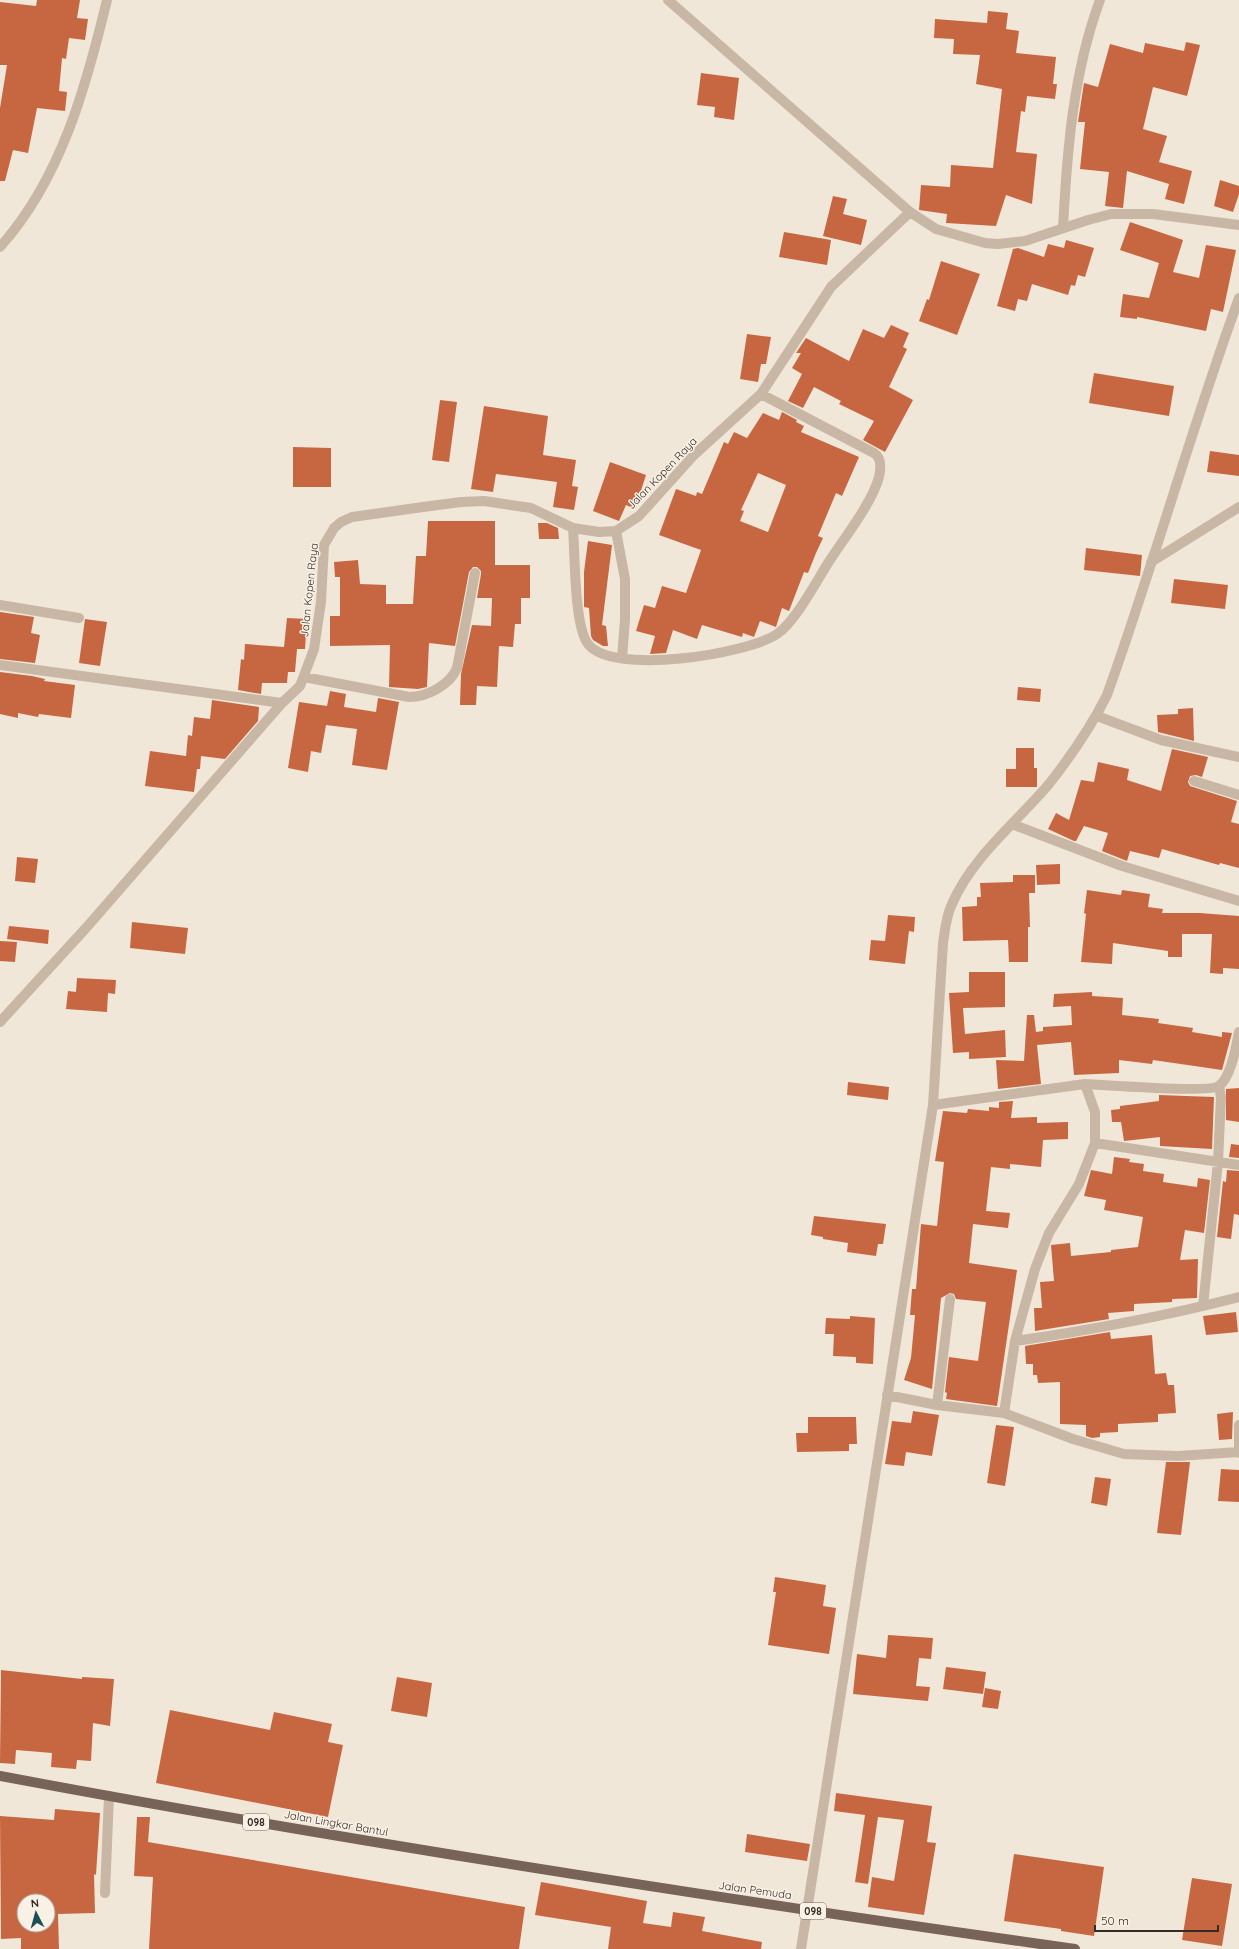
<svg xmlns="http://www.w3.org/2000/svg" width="1239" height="1949" font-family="Quicksand,sans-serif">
  <rect width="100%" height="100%" fill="#f1e7d9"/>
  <path fill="#c76741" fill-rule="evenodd" d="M37,0H80L77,18L88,19L85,40L69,38L66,59L62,58L59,91L67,92L65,111L37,108L28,153L13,150L5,181H0V108L7,65H0V2L36,6Z
    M988,11L1008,13L1006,29L1019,31L1016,53L1056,57L1053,84H1057L1055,99L1027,96L1025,112L1021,111L1016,152L1037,154L1032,204L1006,195L996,226L946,223L947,214L919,210L921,185L950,187L951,165L993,168L1002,89L976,84L980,55L953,54L954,39L934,38L935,19L987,23Z
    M1186,42L1200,45L1187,96L1153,87L1143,129L1167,136L1159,162L1192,171L1184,204L1165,199L1169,184L1127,171L1123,208L1105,206L1109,172L1080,169L1085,122H1078L1084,83L1098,87L1110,44L1143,53L1145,43L1184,51Z
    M701,73L739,78L734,120L714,117L715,107L697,105Z
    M1220,180L1239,186V194L1233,212L1214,206Z
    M833,196L847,199L843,214L867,220L861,245L823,236Z
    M1130,222L1183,240L1173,272L1199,278L1206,245L1236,250L1223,312L1211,309L1206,331L1137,317V319L1120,317L1123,294L1149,298L1159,263L1120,250Z
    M784,232L831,240L827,265L779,257Z
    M1066,240L1094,248L1085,277L1078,275L1075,286L1071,285L1068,295L1032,284L1027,301L1018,299L1015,311L997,306L1013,249L1018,248L1044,257L1048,244L1064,248Z
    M941,261L980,274L957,335L919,321L927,299L929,300Z
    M891,325L909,333L903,347L907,349L889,387L913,400L885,452L863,440L874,421L839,404L841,401L814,387L803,408L788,401L802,374L792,368L801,353H796L806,338L849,361L863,329L884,338Z
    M747,334L771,337L766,364H761L758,382L740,379Z
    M1094,373L1174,386L1169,416L1089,403Z
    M440,400L457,402L449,462L432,460Z
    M484,406L548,416L543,455L576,460L572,486L578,487L574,510L553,507L557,482L496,474L493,492L471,489Z
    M782,412L797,420L796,422L804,426L801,432L859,457L842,496L836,493L818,536L823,538L816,553L808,573L804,572L789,611L782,608L776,627L760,621L754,637L743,633L742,637L702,625L697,639L673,630L666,653L650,654L655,636L636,631L644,605L655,608L662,586L686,593L701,550L659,535L676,489L696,496L697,492L702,494L724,442L728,444L734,432L747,438L763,413L779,420ZM758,473L786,485L768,532L740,521L744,511L741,510Z
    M293,447L331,448V487H293Z
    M1210,451L1239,455V476L1207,472Z
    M610,462L646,475L635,509L626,505L619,521L593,511Z
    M428,521H495V565H530V598H521V624H515L513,647L499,646L497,687L477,686L476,705H460L461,674L472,625L491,626L492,598H477L481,574V571L477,567H473L469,572L455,646L429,643L427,687L418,689L389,687L390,645L330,646V616H340V577H335L334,562L358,560L360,584L386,585V604H413L416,556H426Z
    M538,523H547L558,528L559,539H539Z
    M588,541L612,545L602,625L606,626L608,646H603L593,640L591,636L589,608L584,607V572Z
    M1086,548L1142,555L1140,576L1084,570Z
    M1174,579L1228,585L1225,609L1171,603Z
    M0,612L34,617L31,633L40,635L35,663L0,659Z
    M287,618L307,619L305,649H297L295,672H288L287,683H262L261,694L238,690L241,659L244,660L245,644L284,647Z
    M85,619L107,622L100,666L79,663Z
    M0,672L32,676L45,679L44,681L75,685L71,718L39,714L38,717L18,713V718L0,714Z
    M1018,687L1041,689L1040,702L1017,700Z
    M330,691L346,694L344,707L376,712L378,698L399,702L387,770L352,765L357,729L326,725L321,753L311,751L308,772L288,768L299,702L327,706Z
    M212,700L259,707L258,721L225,759L201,756L200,769H197L194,792L145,786L150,751L186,756L188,735L192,736L194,717L210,719Z
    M1193,708L1194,741L1158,732L1157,715L1178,714V709Z
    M1016,748H1034V768H1037V787H1006V769H1016Z
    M1172,749L1208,757L1202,777L1196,775L1190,776L1188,782L1190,786L1237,801L1231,822L1239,824V868L1220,863L1219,865L1162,849L1159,858L1130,851L1127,861L1102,851L1108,833L1084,826L1076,841H1074L1048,829L1056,813L1069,820L1081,780L1094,782L1098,762L1129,769L1127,780L1161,791Z
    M17,857L38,859L35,883L15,881Z
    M1060,864V884L1037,885L1036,865Z
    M1013,875H1035V893H1029L1030,927H1028V962H1009L1008,940L963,941L962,907L977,906V897H981L980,883L1013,882Z
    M1087,890L1121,895L1122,890L1150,894L1148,907L1163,909L1162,913H1200L1239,916V969L1223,968V974L1210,973L1212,934H1182V957H1168V951L1113,943L1112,964L1081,962L1086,914L1084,913Z
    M888,915L915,917L914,932L909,931L905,964L869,960L871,940L885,941Z
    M132,922L188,928L185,954L130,948Z
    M9,926L49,930L48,944L7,939Z
    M0,941L17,942L15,962L0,961Z
    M969,972H1005V1007L963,1008L965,1034L1005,1030L1006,1057L969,1059V1052L953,1053L949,993L969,992Z
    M77,978L116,980L115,994L108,993L107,1012L66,1009L68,991L76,992Z
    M1092,992V996L1123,998L1122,1015L1159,1019L1158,1023L1193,1028L1192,1032L1222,1037V1032L1232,1033L1222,1070L1153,1060L1152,1064L1119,1060V1073L1074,1075L1071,1042L1037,1045L1041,1084L998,1089L996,1060L1024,1061L1027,1015H1034L1036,1032L1043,1031V1027L1072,1025L1071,1006L1053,1007L1054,994Z
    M848,1082L889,1087L888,1100L847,1095Z
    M1239,1088V1122L1226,1120V1089Z
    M1159,1095L1214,1097L1212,1149L1160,1146V1137L1124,1141L1121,1122H1112L1111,1110L1120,1109V1106L1159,1101Z
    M1013,1101L1011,1118L1037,1117V1123L1068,1122V1139L1043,1140L1041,1167L1010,1164V1169L991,1167L986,1211L1010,1213L1008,1228L973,1224L969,1263L1017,1270L997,1406L946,1399L947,1393L945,1392L949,1357L978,1361L986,1302L956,1299L954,1294L950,1293L941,1298L932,1389L904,1380L911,1358L915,1315H910L912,1289H916L921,1224L937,1226L944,1162L935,1161L943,1111L967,1113L968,1109L989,1111V1107L999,1108V1102Z
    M1231,1144L1239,1145V1158L1229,1157Z
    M1114,1157L1130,1159L1129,1162L1144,1164L1143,1171L1164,1174L1163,1182L1197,1187L1198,1178L1210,1180L1204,1233L1185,1230L1180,1260L1198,1259L1197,1298L1172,1299V1302L1134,1304V1311L1108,1313L1109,1319L1035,1331L1034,1308H1042L1040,1282L1054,1281L1051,1245L1070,1243L1071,1256L1111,1252V1250L1138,1247L1143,1217L1104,1210L1106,1200L1084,1196L1091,1170L1112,1174Z
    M1227,1170L1239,1171V1215L1234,1214L1231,1239L1217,1237L1223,1181L1226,1182Z
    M814,1216L886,1224L883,1244H878L876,1256L847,1252L848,1243L823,1239V1237L811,1235Z
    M1236,1312L1238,1332L1206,1335L1203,1316Z
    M850,1316L875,1318L873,1364L856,1363V1357L833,1356L834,1334H825L826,1318L850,1319Z
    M1110,1332L1111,1339L1152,1335L1155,1374L1166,1373L1168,1385H1174L1176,1413L1158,1414V1422L1118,1424V1432L1100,1433V1437L1092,1438L1086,1436V1425L1060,1424V1382L1038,1383L1037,1375H1033V1364H1026L1025,1346Z
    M913,1411L939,1415L932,1456L906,1452L904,1466L885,1464L892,1421L911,1423Z
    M1233,1412L1232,1439L1219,1440L1217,1414Z
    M808,1417H856L857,1444H849V1451L797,1452L796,1433H808Z
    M996,1425L1014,1427L1005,1486L987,1483Z
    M1166,1462H1190L1181,1535L1157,1533Z
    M1221,1469L1239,1470V1502L1218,1501Z
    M1095,1477L1111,1479L1107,1506L1091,1503Z
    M775,1577L826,1585L823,1606L836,1608L829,1654L768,1645L776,1592H773Z
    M888,1635L933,1638L931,1659L919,1658L916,1686L930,1687L928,1701L853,1694L857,1654L886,1658Z
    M946,1667L986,1672L983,1694L943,1689Z
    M1,1670L82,1679V1677L114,1679L110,1726L93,1723L91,1761L77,1760L76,1769L51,1767L52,1753L16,1750L15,1764L0,1763Z
    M397,1677L432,1683L427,1717L391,1711Z
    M985,1688L1001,1691L998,1709L982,1707Z
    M170,1710L270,1730L274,1712L332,1724L328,1742L343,1745L328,1817L156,1783Z
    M836,1793L932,1806L927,1842L936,1843L924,1915L868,1907L872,1877L894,1881L904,1820L878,1817L868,1884L855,1882L865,1815L834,1811Z
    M55,1809L100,1813L96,1875L94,1874L95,1913L58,1914L59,1949H21V1938L1,1939L0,1816L54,1820ZM24,1901H48V1925H24Z
    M137,1817H150L148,1842L525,1907L519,1949H149L153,1877L134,1876Z
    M747,1834L810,1844L807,1861L745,1852Z
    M1014,1854L1104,1867L1094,1936L1061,1931V1929L1004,1921Z
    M1192,1878L1232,1884L1222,1946L1182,1940Z
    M541,1882L647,1901L643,1923L671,1927L673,1912L705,1917L702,1931L762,1942L761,1949H608L611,1927L535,1915Z"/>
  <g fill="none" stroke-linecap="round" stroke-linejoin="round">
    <path stroke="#c9b7a5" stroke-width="10" d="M668,0L910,212L936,229L985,243L998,244L1025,241L1088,220L1111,214H1153L1239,225
      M1063,228C1067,151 1073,73 1100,0
      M0,247C61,179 86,87 107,0
      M573,528C575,553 574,626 588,644C612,676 748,654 777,634C796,621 817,580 830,560C845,537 872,503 879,477C881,468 882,458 874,453L761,394
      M616,531L625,579V620L622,658
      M1151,562L1239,507
      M0,605L79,618
      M0,665L282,703
      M304,677L409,697C427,697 450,685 457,668L475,573
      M1097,716L1161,740L1239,757
      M1194,781L1239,795
      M1012,824L1122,866L1239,901
      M0,1022L86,928L282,703L300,686L314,649L321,602L324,545L334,528L341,522L352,517L423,507L461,502L484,501L531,508L573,528L599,532L616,531L639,516L694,455L761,394L831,287L910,212
      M1085,1084C1104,1085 1210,1093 1219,1086C1231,1077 1236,1047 1239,1032
      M933,1105L1085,1084L1095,1112V1143L1079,1184L1049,1233L1035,1269L1015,1341L1004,1413
      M1095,1143L1239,1165
      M1203,1306L1218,1162L1221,1097L1219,1086
      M1015,1341C1091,1330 1165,1316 1239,1297
      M887,1395L937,1405L1004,1413L1073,1439L1124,1454L1178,1456L1239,1452
      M937,1405L950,1299
      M1239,1453V1425
      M105,1893L109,1796
      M801,1949L933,1105L943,943C945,930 946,916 952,904C972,857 1016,823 1049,784C1071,756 1091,727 1107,695C1154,564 1191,429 1239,298"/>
    <path stroke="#776357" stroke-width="10" d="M0,1776C357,1843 716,1898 1075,1949"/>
  </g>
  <g text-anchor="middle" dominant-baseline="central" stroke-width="3" stroke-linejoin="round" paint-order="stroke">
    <g fill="#f9f1e5" stroke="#70665f" stroke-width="1">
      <rect x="243" y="1814" width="26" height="16" rx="3"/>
      <rect x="800" y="1903" width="26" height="16" rx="3"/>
    </g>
    <g font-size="10" font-weight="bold" fill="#352b26">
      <text x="256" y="1822">098</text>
      <text x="813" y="1911">098</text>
    </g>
    <g font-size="11" fill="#352b26" stroke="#f9f1e5">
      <text transform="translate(662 473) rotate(-46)">Jalan Kopen Raya</text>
      <text transform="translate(309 590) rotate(-84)">Jalan Kopen Raya</text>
      <text transform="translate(336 1823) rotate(10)">Jalan Lingkar Bantul</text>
      <text transform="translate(755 1890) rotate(8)">Jalan Pemuda</text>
    </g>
  </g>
  <g transform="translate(36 1913) rotate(354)"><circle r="19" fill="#f9f1e5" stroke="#aba299"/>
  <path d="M0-3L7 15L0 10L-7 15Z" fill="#1b5057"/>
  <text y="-6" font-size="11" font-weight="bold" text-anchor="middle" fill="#352b26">N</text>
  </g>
  <path d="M1095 1925v6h123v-6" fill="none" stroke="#352b26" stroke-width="2"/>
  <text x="1101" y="1925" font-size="12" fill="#352b26" stroke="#f9f1e5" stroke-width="3" paint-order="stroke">50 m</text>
</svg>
